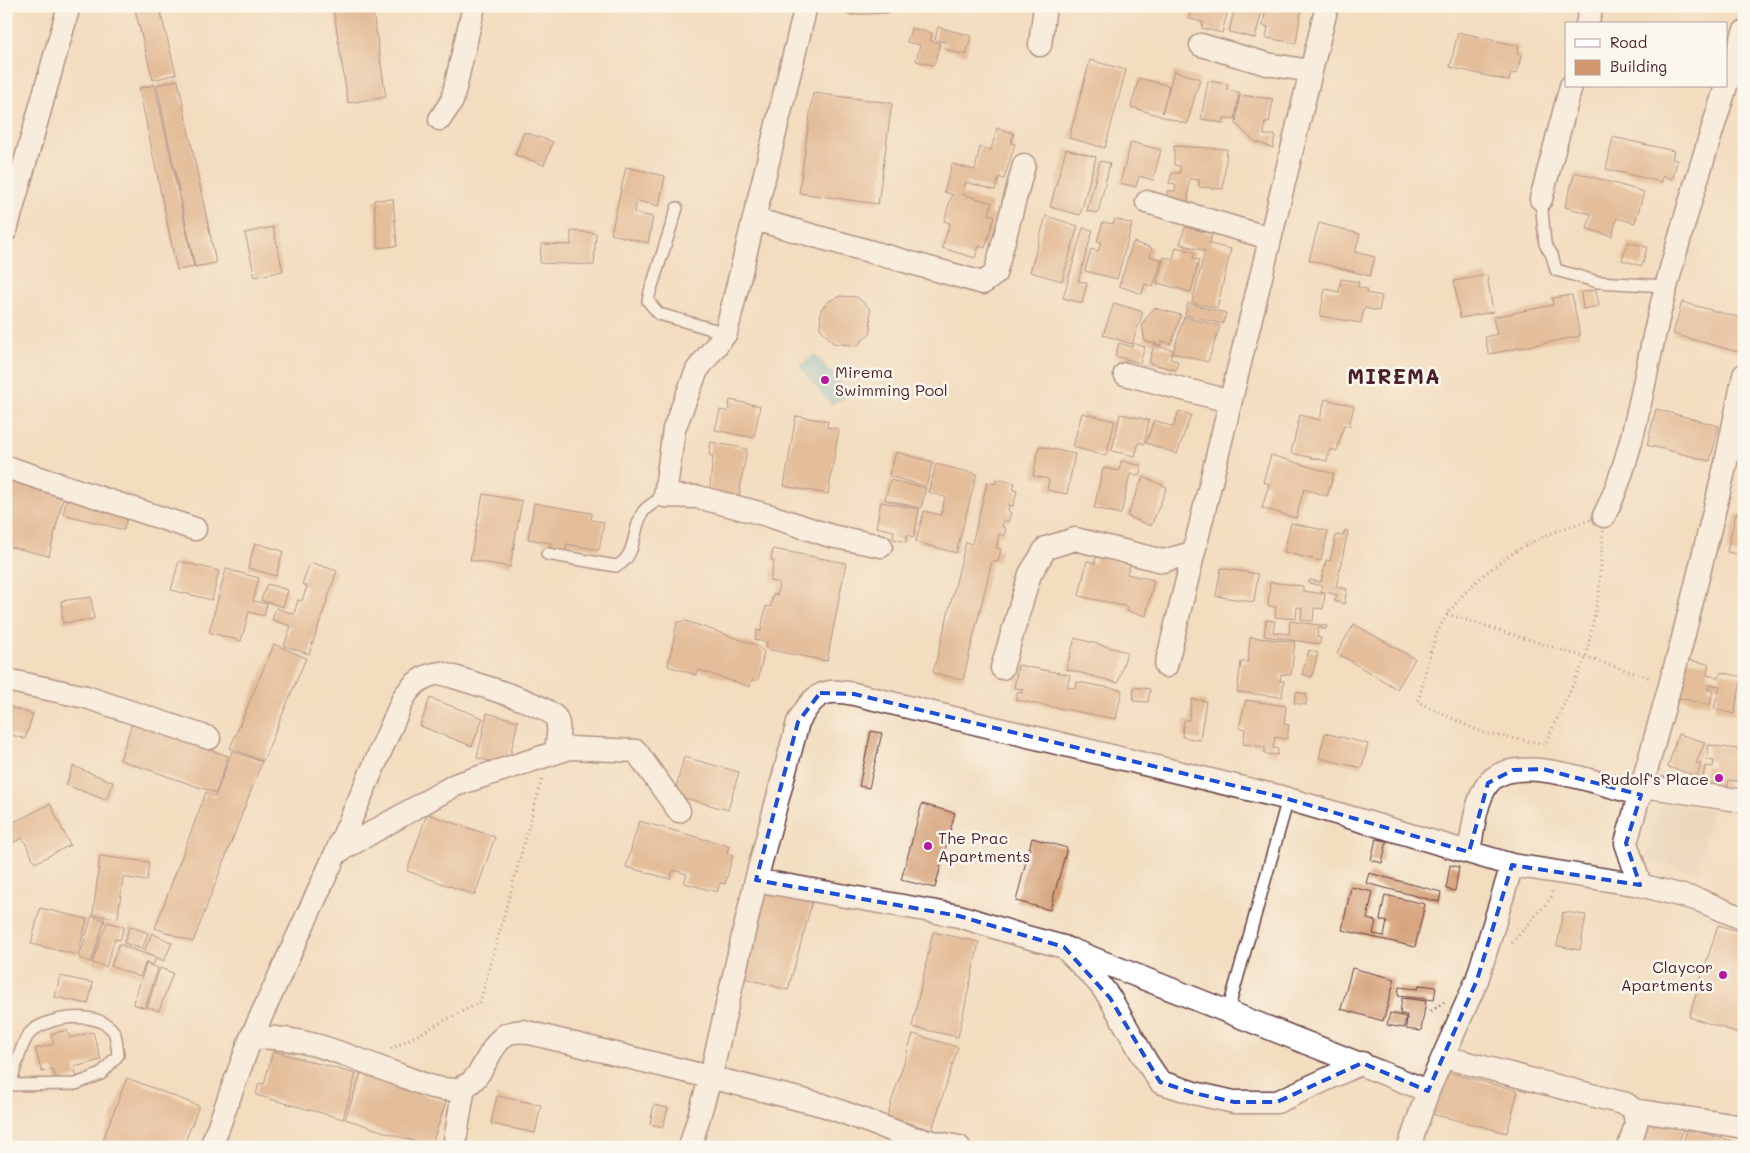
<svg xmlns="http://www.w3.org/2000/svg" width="1750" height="1153" font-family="Mali,sans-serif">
  <rect width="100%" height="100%" fill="#fbf7ec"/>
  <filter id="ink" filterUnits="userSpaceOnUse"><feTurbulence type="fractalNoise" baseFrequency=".02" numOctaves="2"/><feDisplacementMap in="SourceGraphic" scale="10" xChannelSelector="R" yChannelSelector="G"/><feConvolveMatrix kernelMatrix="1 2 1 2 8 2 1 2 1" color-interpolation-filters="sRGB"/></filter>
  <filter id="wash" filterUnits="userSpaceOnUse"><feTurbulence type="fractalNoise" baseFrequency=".0096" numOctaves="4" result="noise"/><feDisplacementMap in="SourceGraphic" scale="20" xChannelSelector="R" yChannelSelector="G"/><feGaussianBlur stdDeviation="1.12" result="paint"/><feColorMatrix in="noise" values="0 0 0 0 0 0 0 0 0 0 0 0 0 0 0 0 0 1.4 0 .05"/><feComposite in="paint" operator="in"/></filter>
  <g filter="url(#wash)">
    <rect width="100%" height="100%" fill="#f2ddbf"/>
    <path fill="#e0cdb1" d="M1661,800L1711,810L1698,873L1645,859Z"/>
    <path fill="#51b7d0" stroke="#4e6b7e" d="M815,355L850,394L831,404L800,367Z"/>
    <g id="blocks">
      <path fill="#d2986d" d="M134,6H159L176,74L153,80Z
        M333,6H372L386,97L348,103Z
        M848,6H888V13L848,15Z
        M1192,6H1229L1222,33L1202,28L1203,22L1189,19Z
        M1235,6L1263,7L1255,38L1229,32Z
        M1266,6H1302L1296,43L1266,38L1268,27L1263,26Z
        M938,27L971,36L966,55L944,49L946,42L935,40Z
        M911,28L932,33L930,41L940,43L934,65L916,61L920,45L907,42Z
        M1458,32L1519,46L1517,54L1521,55L1517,74L1511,73L1509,81L1450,67Z
        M1090,60L1126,70L1105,148L1069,138Z
        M1174,71L1200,79L1187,124L1131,107L1139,78L1169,86L1162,113Z
        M178,80L216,263L195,267L157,85Z
        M1208,81L1228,84L1227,90L1239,92L1235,119L1224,118L1223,123L1201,119Z
        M155,85L194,267L177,270L139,88Z
        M813,93L892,103L878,204L799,193Z
        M1240,95L1273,99L1269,123H1265L1264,135H1275L1273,148L1254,141L1236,124Z
        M997,128L1014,133L1011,143L1015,144L1004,179L999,177L995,190L966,182L962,194L992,203L989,214L995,216L985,248L979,246L975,258L942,248L950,223L944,221L952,194L944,192L952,164L975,170L980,147L991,150Z
        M524,132L553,142L544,165L515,155Z
        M1613,137L1674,151L1672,159L1677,160L1673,179L1663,176L1662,182L1606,169Z
        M1131,142L1161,150L1153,180L1139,176L1136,187L1120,183Z
        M1174,146L1227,149L1223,189L1199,187V180L1189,179L1188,204L1167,198V191H1175L1176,184L1169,183L1172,173H1180V166L1174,165Z
        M1066,149L1096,157L1080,215L1050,207Z
        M1100,161L1110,163L1098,213L1087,211Z
        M626,167L665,176L659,206L637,201L634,213L653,217L648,243L611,234Z
        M1575,172L1644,192L1635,223L1617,218L1612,236L1587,229L1591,214L1565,207Z
        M393,199L397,246L378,248L374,200Z
        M1046,216L1078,226L1062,281L1030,272Z
        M1115,219L1132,224L1117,279L1085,271L1091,249L1098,251L1101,242L1097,241L1103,222L1113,224Z
        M1319,223L1360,234L1355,252L1375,257L1370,276L1309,260Z
        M273,227L283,271L255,277L245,233Z
        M1185,227L1212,234L1210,244L1231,249L1217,308L1192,302L1205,251L1180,244Z
        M1083,228L1093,230L1078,281L1087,283L1082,303L1063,298Z
        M571,231L596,233L594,265L540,263L541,244L571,245Z
        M1133,242L1152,248L1150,256L1162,260L1153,287L1145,284L1142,294L1119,286Z
        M1628,242L1647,247L1642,266L1622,260Z
        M1176,247L1195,252L1193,259L1199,260L1191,292L1157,283L1164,257L1173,259Z
        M1487,275L1493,312L1460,318L1454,281Z
        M1341,279L1359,282L1358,287L1367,289L1366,293L1382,296L1379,311L1364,308L1361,323L1320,316L1325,289L1339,292Z
        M1596,290L1599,306L1583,309L1581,292Z
        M1572,295L1580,336L1489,354L1485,337L1497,334L1493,317L1553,305L1552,298Z
        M840,296L857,297L870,309L871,332L857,346L833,343L820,328L821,309L829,301Z
        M1682,302L1744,319V332L1738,352L1673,334Z
        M1114,303L1143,312L1132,344L1103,335Z
        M1188,303L1226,313L1223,324L1185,315Z
        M1154,308L1181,315L1171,344L1162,341L1161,345L1145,341L1142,324Z
        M1184,317L1220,326L1208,362L1173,353Z
        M1119,343L1132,347L1133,343L1145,347L1140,363L1115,356Z
        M1154,345L1173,350L1170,359L1178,361L1176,370L1149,363Z
        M1325,399L1354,406L1349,427L1344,425L1337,451L1330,449L1327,461L1291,453L1300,415L1320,420Z
        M730,400L760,406L754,438L715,430L720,410L728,412Z
        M1656,409L1719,426L1710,461L1647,445Z
        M1179,411L1191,415L1177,454L1146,443L1154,420L1173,427Z
        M1082,413L1115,421L1106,456L1073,447Z
        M1120,414L1149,420L1144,444L1139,442L1135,456L1112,451Z
        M796,416L828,421L827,427L839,429L828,494L784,486Z
        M711,442L747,449L738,501L709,496L713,456L709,455Z
        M1039,446L1075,454L1067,494L1047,490L1049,479L1033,476Z
        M896,452L933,462L926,486L889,476Z
        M1271,455L1334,474L1327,496L1304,489L1296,518L1262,508L1269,484L1263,482Z
        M1121,461L1142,466L1139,476L1130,474L1121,514L1094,508L1103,468L1119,471Z
        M936,464L977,474L956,553L916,542L924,511L941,515L945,497L928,492Z
        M6,477L65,491L49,556L6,546Z
        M1143,477L1167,487L1151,526L1127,516Z
        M996,479L1015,483L1013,490L1017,491L1013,506L1009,505L1008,511L1011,513L1008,522L1004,520L1002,527L1006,528L1004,536L999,534L996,548L1001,549L998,562L992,561L963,680L933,673L966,542L972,544L987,482L995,484Z
        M890,480L926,488L921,508L885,500Z
        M68,494L129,510L124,530L63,514Z
        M483,494L522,501L510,567L470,560Z
        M881,502L919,509L914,537L907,535L906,542L893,539L894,531L876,527Z
        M534,503L592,513L591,520L604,522L599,550L567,544L566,551L550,549L551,543L528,539Z
        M1736,513L1744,515V555L1727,552Z
        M1291,523L1328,531L1321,561L1284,552Z
        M1345,530L1348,531L1336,587L1347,589L1344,604L1335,601L1337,595L1321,591L1322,586L1309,583L1310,580L1321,582L1326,560L1330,561L1336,535L1343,536Z
        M255,543L283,551L276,576L248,568Z
        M773,549L846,563L827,661L766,649L767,642L755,640L757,630L761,631L766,606L770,607L773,594L777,595L779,583L770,581L774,561L771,560Z
        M1096,557L1130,564L1127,574L1154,580L1146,616L1127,611L1128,607L1079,596L1087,561L1095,563Z
        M179,561L219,571L212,600L171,590Z
        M310,562L337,571L309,654L284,646L291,626L272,620L276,608L294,614L298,600L302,601L307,586L302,584Z
        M1221,568L1258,574L1254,602L1216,596Z
        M226,569L259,578L253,601L267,604L264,616L249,612L241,641L209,632Z
        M1270,582L1303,586V591L1325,594L1323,609L1314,608L1313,621L1301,620L1302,608L1297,607L1296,619L1275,617L1276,607L1268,606Z
        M267,584L288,590L283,607L261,600Z
        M91,597L94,619L63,623L61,601Z
        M1266,620L1275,621L1273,632L1289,634L1290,621L1327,626L1326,629L1318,628L1317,637L1321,638L1320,644L1264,636Z
        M686,621L756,645L764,652L758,680H752L750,687L699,670L696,675L668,666L677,622Z
        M1354,624L1415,659L1397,689L1337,653Z
        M1250,637L1295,642L1291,675L1281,674L1280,681H1284L1282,697L1237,692L1241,662H1248Z
        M1075,638L1127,652L1118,683L1066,669Z
        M274,644L306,658L263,761L230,748Z
        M1309,650L1318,653L1312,677L1302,674Z
        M1682,659L1709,664L1707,675L1719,678L1721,672L1742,677L1734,714L1714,709L1720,686L1709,685L1708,689L1713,690L1710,705L1674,697Z
        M1018,665L1070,675L1067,687L1076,688L1077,682L1122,690L1116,719L1016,700L1017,692L1022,693L1023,689L1014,688Z
        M1134,687L1150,689L1148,702L1133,701Z
        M1296,692L1307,694L1306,705L1294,703Z
        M430,698L483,718L472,746L420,726Z
        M1192,699L1206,701L1200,740L1182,737L1184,720H1189Z
        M1246,700L1286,706L1284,724L1289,725L1287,739L1275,737L1273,748L1278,749L1277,755L1265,754V747L1243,744L1245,729L1239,728Z
        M6,706L33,714L25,739L6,733Z
        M487,713L518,721L508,765L477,758Z
        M132,723L228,756L216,793L120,760Z
        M871,731L882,733L869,788L859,786Z
        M1325,733L1368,744L1362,768L1319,758Z
        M1678,734L1705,742L1696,763L1701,764L1697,776L1668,767Z
        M1709,745L1744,750L1743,782L1729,780L1727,790L1702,786L1705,766L1713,767L1714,761L1707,760Z
        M232,751L262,762L193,942L155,928L206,792L215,797Z
        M684,757L739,772L728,810L674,795Z
        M73,766L113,782L106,800L66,785Z
        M50,804L70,845L35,863L23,838L6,846V826Z
        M922,804L955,813L935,888L901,880Z
        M427,814L495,837L475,895L407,871Z
        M639,821L729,846L727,853L733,855L725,884L720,883L717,892L684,883L687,874L673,870L670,879L626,867Z
        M1032,838L1067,848L1050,910L1016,901Z
        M1376,839L1387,841L1382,863L1371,860Z
        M100,856L149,862L147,881L123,877L118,918L93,915Z
        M1450,865L1459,867L1455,891L1446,889Z
        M1369,873L1441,892L1439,902L1366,883Z
        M1351,887L1373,892L1367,919L1376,921L1373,934L1384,936L1387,922L1380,920L1385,895L1425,904L1415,947L1342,930Z
        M764,889L812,902L788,990L741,977Z
        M40,908L87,919L78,955L31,944Z
        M1563,912L1586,915L1580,950L1557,946Z
        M92,916L105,920L91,962L79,958Z
        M107,922L124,927L120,940L115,939L106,967L92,963Z
        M1718,925L1744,933V1017L1739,1033L1689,1017Z
        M130,926L148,933L142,949L124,943Z
        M933,932L979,942L958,1037L912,1027Z
        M152,933L172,943L164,961L144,951Z
        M119,944L156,958L153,965L146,962L140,977L111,966Z
        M146,964L158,968L145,1008L133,1004Z
        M160,968L173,973L159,1011L147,1007Z
        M1352,968L1395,979L1383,1021L1341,1009Z
        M60,976L93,983L88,1004L55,997Z
        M1419,985L1436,987L1434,1000L1398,996L1399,987L1418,989Z
        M1402,998L1426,1001L1421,1031L1406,1029L1407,1015L1400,1014Z
        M1390,1013L1406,1017L1404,1028L1387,1025Z
        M67,1030L70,1038L93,1032L101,1060L74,1067L77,1077L57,1083L53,1069L42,1072L35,1049L54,1044L51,1034Z
        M913,1034L958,1047L932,1130L887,1116Z
        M273,1051L356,1074L343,1119L256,1095L259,1083L264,1084Z
        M1439,1070L1518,1091L1507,1133L1428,1113Z
        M361,1073L446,1102L431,1147L345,1119Z
        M127,1078L199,1106L183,1147H100Z
        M497,1096L541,1105L535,1133L491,1124Z
        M654,1105L668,1108L663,1127L650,1124Z
        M1646,1120L1683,1129L1678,1147H1639Z
        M1687,1129L1744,1144V1147H1682Z
        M221,1139L249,1146V1147H219Z"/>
    </g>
  </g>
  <g filter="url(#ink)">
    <use href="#blocks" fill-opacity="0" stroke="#633c41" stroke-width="1"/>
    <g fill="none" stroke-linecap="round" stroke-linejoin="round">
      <g stroke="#633c41" stroke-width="14">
        <path id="lane" d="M1541,199L1545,244L1552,255L1556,270L1598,282L1666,286
          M677,208L650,292L648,301L659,314L726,333
          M547,554L616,566C637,558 632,529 643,512C648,505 657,501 665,496
          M1228,1011L1288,799
          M6,1085H10L76,1084L101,1074L118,1055C117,1049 117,1038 114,1032C99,1009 45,1016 29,1034C21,1043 14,1073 10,1085"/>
      </g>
      <g stroke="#633c41" stroke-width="25">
        <path id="street" d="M806,6L726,333L697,370L674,429L665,496L698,497L767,515L831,536L881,546
          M1587,24L1592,6
          M1040,45L1045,6
          M1201,45L1267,64L1311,71
          M1726,86L1744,32
          M440,119L452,101L474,6
          M1541,199L1571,86
          M1147,202L1269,238
          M754,219L983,283L995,274L1024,165
          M6,230L69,6
          M1125,374L1229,401
          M6,467L195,529
          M1604,516C1633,459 1643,382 1658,319C1677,241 1702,163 1726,86
          M1166,666L1327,6
          M1002,668L1030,574L1046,548L1075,539L1163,561L1192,553
          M6,680L86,697L209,738
          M1644,786L1744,801
          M1469,852C1473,831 1475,803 1487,785C1512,749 1606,786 1641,795
          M336,853L404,697C414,683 423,675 441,673C462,680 546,703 556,718C561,728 557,743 555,753
          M756,880L959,916L1023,936L1064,947L1098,982L1110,998L1146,1061L1160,1082L1194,1093L1234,1102H1277L1362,1063
          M1640,885L1626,843L1682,642L1725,467L1744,375
          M1072,950L1428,1091
          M251,1038L336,853L455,785L570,748L636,751L679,811
          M1444,1057L1626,1104L1634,1110L1636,1124L1629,1147
          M1634,1110L1744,1127
          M211,1147L251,1038C302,1033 355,1059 402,1076C419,1082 438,1092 457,1089C483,1084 486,1050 504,1036C508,1032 517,1032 522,1031L823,1105L913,1138L959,1147
          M454,1147L464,1086
          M690,1147L710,1079L756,880L798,722C813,695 823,687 854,694L1281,797L1512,865L1640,885L1699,900L1744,919
          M1409,1147L1428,1091L1477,980L1512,865"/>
      </g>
      <path stroke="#633c41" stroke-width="3" stroke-dasharray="1 4" stroke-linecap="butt" d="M1604,516L1599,593L1586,657L1545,744L1483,733L1418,702C1424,680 1428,657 1436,636C1450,599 1498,559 1532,542C1555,530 1580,523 1604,516Z
        M1447,614L1651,678
        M1512,943L1551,898L1552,891
        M1431,1011L1444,1002
        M391,1049L480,1002L542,779"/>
      <use href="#lane" stroke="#fff" stroke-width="11"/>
      <use href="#street" stroke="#fff" stroke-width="22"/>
    </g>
  </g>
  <path d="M0 0H1750V1153H0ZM820,693L854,694L1281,797L1469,852L1488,783L1513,770L1543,769L1641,795L1626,843L1640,885L1512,865L1477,980L1428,1091L1362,1063L1277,1102H1234L1194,1093L1160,1082L1110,998L1064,947L959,916L756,880L798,722Z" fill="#f2ddbf" fill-opacity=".55" fill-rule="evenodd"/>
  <path fill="none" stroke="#1d4ed8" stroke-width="4" stroke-dasharray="10 6" stroke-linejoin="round" d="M820,693L854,694L1281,797L1469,852L1488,783L1513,770L1543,769L1641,795L1626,843L1640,885L1512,865L1477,980L1428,1091L1362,1063L1277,1102H1234L1194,1093L1160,1082L1110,998L1064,947L959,916L756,880L798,722Z"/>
  <g fill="#b5179e" stroke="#fbf7ec" stroke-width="2">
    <circle cx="825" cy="380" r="5"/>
    <circle cx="1719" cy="778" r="5"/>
    <circle cx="928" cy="846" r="5"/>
    <circle cx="1723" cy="975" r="5"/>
  </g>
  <g text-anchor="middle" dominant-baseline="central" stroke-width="5" stroke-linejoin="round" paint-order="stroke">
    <g font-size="16" fill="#4a1f2b" stroke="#fbf7ec" text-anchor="start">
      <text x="835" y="371">Mirema<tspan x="835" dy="18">Swimming Pool</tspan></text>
      <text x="1709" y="778" text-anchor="end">Rudolf's Place</text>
      <text x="938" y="837">The Prac<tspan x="938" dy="18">Apartments</tspan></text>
      <text x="1713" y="966" text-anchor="end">Claycor<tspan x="1713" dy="18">Apartments</tspan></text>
    </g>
    <g font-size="21" font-weight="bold" letter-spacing="1" fill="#4a1f2b" stroke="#fbf7ec">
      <text x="1394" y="375">MIREMA</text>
    </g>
  </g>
  <rect width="1750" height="1153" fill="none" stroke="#fbf7ec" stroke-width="25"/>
  <rect x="1565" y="22" width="162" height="65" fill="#fbf7ec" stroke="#b4a19f"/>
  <rect x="1575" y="39" width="25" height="8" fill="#ffffff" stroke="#b4a19f"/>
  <text x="1610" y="48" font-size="15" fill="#4a1f2b">Road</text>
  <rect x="1575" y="60" width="25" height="15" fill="#d2986d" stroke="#b4a19f"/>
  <text x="1610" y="72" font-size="15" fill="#4a1f2b">Building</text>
</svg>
